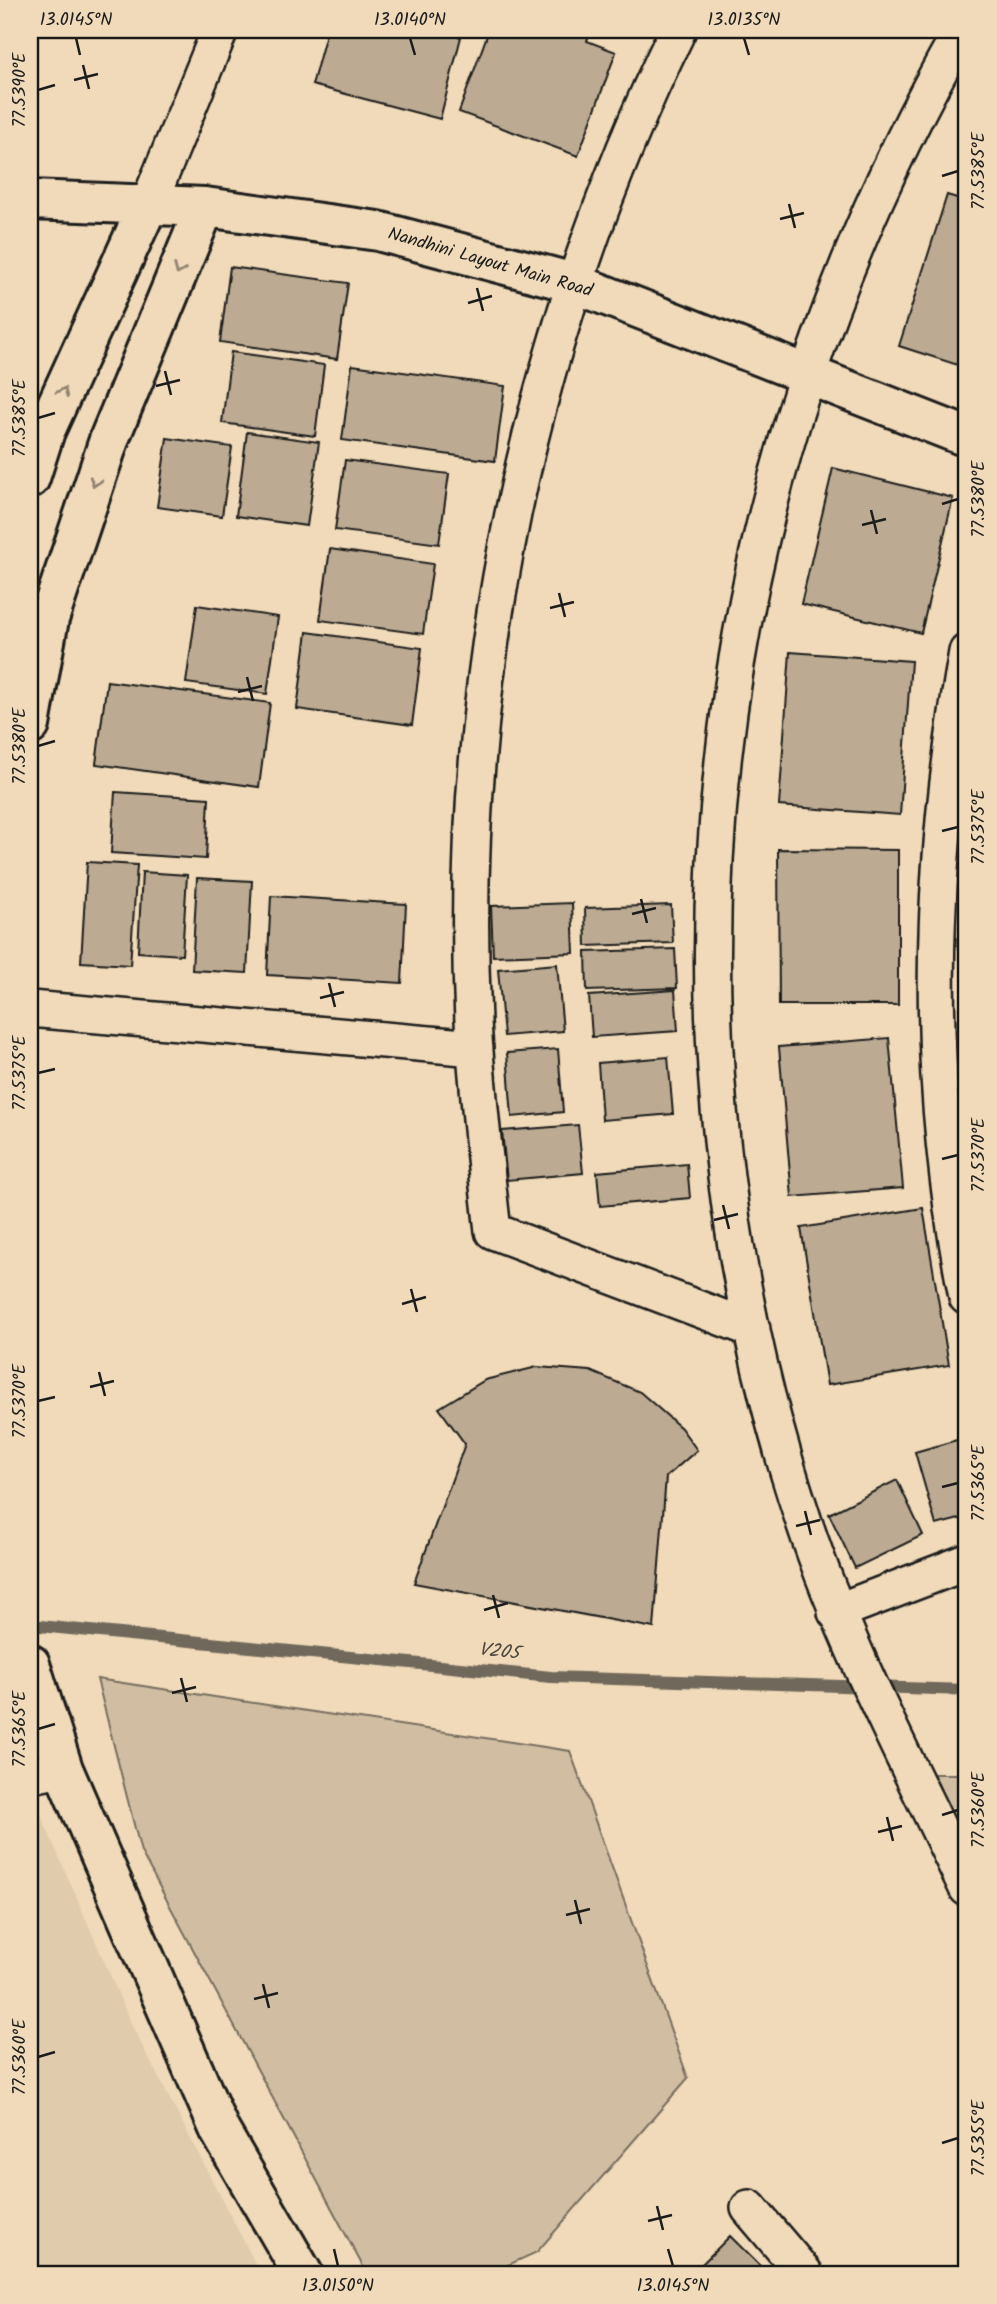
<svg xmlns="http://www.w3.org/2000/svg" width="997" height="2304" font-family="Kalam,sans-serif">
  <rect width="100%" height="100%" fill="#f0dab9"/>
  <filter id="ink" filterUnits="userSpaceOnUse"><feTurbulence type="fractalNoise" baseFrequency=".0143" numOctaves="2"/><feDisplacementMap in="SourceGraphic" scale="14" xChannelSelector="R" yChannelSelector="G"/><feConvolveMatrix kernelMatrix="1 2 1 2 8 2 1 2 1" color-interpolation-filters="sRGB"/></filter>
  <g filter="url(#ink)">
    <path fill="#e0ccad" d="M35,1801L133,2028L261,2274H30V1802Z"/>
    <path fill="#d1bea2" stroke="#766d5f" stroke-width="2" d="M97,1679L570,1751L688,2078L537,2252L488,2274H367L141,1852Z
      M933,1774H967V1846Z"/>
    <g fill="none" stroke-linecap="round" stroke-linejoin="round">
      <path stroke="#6f675a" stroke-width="12" d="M30,1625L551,1677L967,1690"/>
    </g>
    <path fill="#bcab92" stroke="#1c1c1c" stroke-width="2" d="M327,30H433L461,37L440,119L312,85Z
      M489,30H584L590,32L587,41L616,52L578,156L459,112Z
      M947,195L967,201V368L899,346Z
      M230,267L348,283L337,359L220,342Z
      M231,352L324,365L315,436L222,423Z
      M352,365L505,386L495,461L342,440Z
      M247,432L319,442L307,526L236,516Z
      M167,438L232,447L222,516L157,507Z
      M345,460L449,474L439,544L335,530Z
      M833,468L953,498L921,633L801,604Z
      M330,549L433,564L423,634L320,620Z
      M197,605L278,617L267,694L186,683Z
      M307,632L422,648L412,725L297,709Z
      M790,652L911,661L900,815L779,806Z
      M107,681L270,703L259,787L96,764Z
      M115,792L209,798L206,859L111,853Z
      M778,849L898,850V1005H779Z
      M87,862L137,865L130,965L81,962Z
      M142,872L187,875L182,955L138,952Z
      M197,878L252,881L247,973L192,970Z
      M271,896L406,904L402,983L267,975Z
      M572,903L574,953L493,956L491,906Z
      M671,905L673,943L586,946L585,908Z
      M963,934H967V1006Z
      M675,949L677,988L587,991L586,952Z
      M557,964L563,1031L504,1036L498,969Z
      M675,990L678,1031L592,1037L589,996Z
      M889,1038L903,1188L792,1197L779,1047Z
      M558,1049L563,1112L512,1117L507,1053Z
      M668,1057L673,1114L602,1120L598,1063Z
      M578,1125L583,1173L507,1180L502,1131Z
      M687,1164L690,1198L600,1206L597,1172Z
      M923,1208L949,1365L827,1385L801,1228Z
      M537,1367L590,1371L640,1392L681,1428L697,1450L666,1477L654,1628L414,1583L465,1444L439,1408L485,1380Z
      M967,1437V1517L936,1525L915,1452Z
      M897,1480L923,1535L855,1568L829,1514Z
      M730,2236L768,2274H692Z"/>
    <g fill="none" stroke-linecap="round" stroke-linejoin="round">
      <g stroke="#1c1c1c" stroke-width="40">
        <path id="street" d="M678,30C529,336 456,681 473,1021C477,1091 485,1161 493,1231L752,1329
          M962,30C702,485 638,1022 804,1522C846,1648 910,1767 967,1888
          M149,203L220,30
          M967,652C928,872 924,1078 967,1297
          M30,1009L475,1048
          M836,1612L967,1562
          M30,1775L63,1769
          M749,2208L805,2274"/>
      </g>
      <g stroke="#1c1c1c" stroke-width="44">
        <path id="secondary" d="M30,200L205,207L378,231L574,283L967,437
          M30,478L45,431L149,203
          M30,725L49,619L110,437L205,207
          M30,1664L63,1769L220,2131L303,2274"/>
      </g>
      <use href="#street" stroke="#f0dab9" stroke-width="35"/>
      <use href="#secondary" stroke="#f0dab9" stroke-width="38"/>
    </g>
    <defs><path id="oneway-chevron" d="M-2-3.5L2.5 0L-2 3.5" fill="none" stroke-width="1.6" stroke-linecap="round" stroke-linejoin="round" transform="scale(1.75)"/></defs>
    <g stroke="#918472">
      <use href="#oneway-chevron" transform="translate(179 270) rotate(113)"/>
      <use href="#oneway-chevron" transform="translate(63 392) rotate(-65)"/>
      <use href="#oneway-chevron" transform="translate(95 482) rotate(108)"/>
    </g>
  </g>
  <path fill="none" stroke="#1c1c1c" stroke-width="2.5" d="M76,38L80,55M410,38L415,55M744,38L749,55M83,65L89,89M74,80L98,74M38,90L55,85M942,176L958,171M789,204L795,228M780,219L804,213M477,288L483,311M468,303L492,296M165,371L171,395M156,386L180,380M38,418L55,413M942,504L958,499M871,510L877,534M862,525L886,519M559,593L565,617M550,608L574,602M247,677L253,701M238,692L262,686M38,746L55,741M942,831L958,827M641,899L647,923M632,914L656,908M329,983L335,1007M320,998L344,992M38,1073L55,1069M942,1159L958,1155M723,1205L729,1229M714,1220L738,1214M411,1289L417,1312M402,1304L426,1297M99,1372L105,1396M90,1387L114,1381M38,1401L55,1397M942,1487L958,1483M805,1511L811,1535M796,1526L820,1520M493,1595L499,1618M484,1610L508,1603M181,1678L187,1702M172,1693L196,1687M38,1729L55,1724M942,1815L958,1810M887,1817L893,1841M878,1832L902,1826M575,1900L581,1924M566,1915L590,1909M263,1984L269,2008M254,1999L278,1993M38,2057L55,2052M942,2143L958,2138M657,2206L663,2230M648,2221L672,2215M334,2249L338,2266M668,2249L673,2266"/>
  <g text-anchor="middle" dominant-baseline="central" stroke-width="5" stroke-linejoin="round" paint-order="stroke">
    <g font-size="18" fill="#1c1c1c" stroke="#f0dab9">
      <text transform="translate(490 263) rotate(16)">Nandhini Layout Main Road</text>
    </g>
    <g font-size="19" font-style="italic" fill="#4d4840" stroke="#f0dab9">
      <text transform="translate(499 1652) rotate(6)">V205</text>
    </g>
  </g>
  <rect width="997" height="2304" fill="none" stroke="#f0dab9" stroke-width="77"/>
  <rect x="38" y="38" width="920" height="2228" fill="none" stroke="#1c1c1c" stroke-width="2.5"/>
  <g font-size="18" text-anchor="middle" fill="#1c1c1c">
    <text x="76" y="25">13.0145°N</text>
    <text x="410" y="25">13.0140°N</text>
    <text x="744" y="25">13.0135°N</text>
    <text transform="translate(19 90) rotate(-90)" y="6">77.5390°E</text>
    <text transform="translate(978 171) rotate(-90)" y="6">77.5385°E</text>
    <text transform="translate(19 418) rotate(-90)" y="6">77.5385°E</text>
    <text transform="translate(978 499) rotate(-90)" y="6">77.5380°E</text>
    <text transform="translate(19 746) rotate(-90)" y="6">77.5380°E</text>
    <text transform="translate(978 827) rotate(-90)" y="6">77.5375°E</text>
    <text transform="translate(19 1073) rotate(-90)" y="6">77.5375°E</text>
    <text transform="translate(978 1155) rotate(-90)" y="6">77.5370°E</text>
    <text transform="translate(19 1401) rotate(-90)" y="6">77.5370°E</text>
    <text transform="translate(978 1483) rotate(-90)" y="6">77.5365°E</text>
    <text transform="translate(19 1729) rotate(-90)" y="6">77.5365°E</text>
    <text transform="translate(978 1810) rotate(-90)" y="6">77.5360°E</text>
    <text transform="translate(19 2057) rotate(-90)" y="6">77.5360°E</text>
    <text transform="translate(978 2138) rotate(-90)" y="6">77.5355°E</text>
    <text x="338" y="2291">13.0150°N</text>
    <text x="673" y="2291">13.0145°N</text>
  </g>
</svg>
